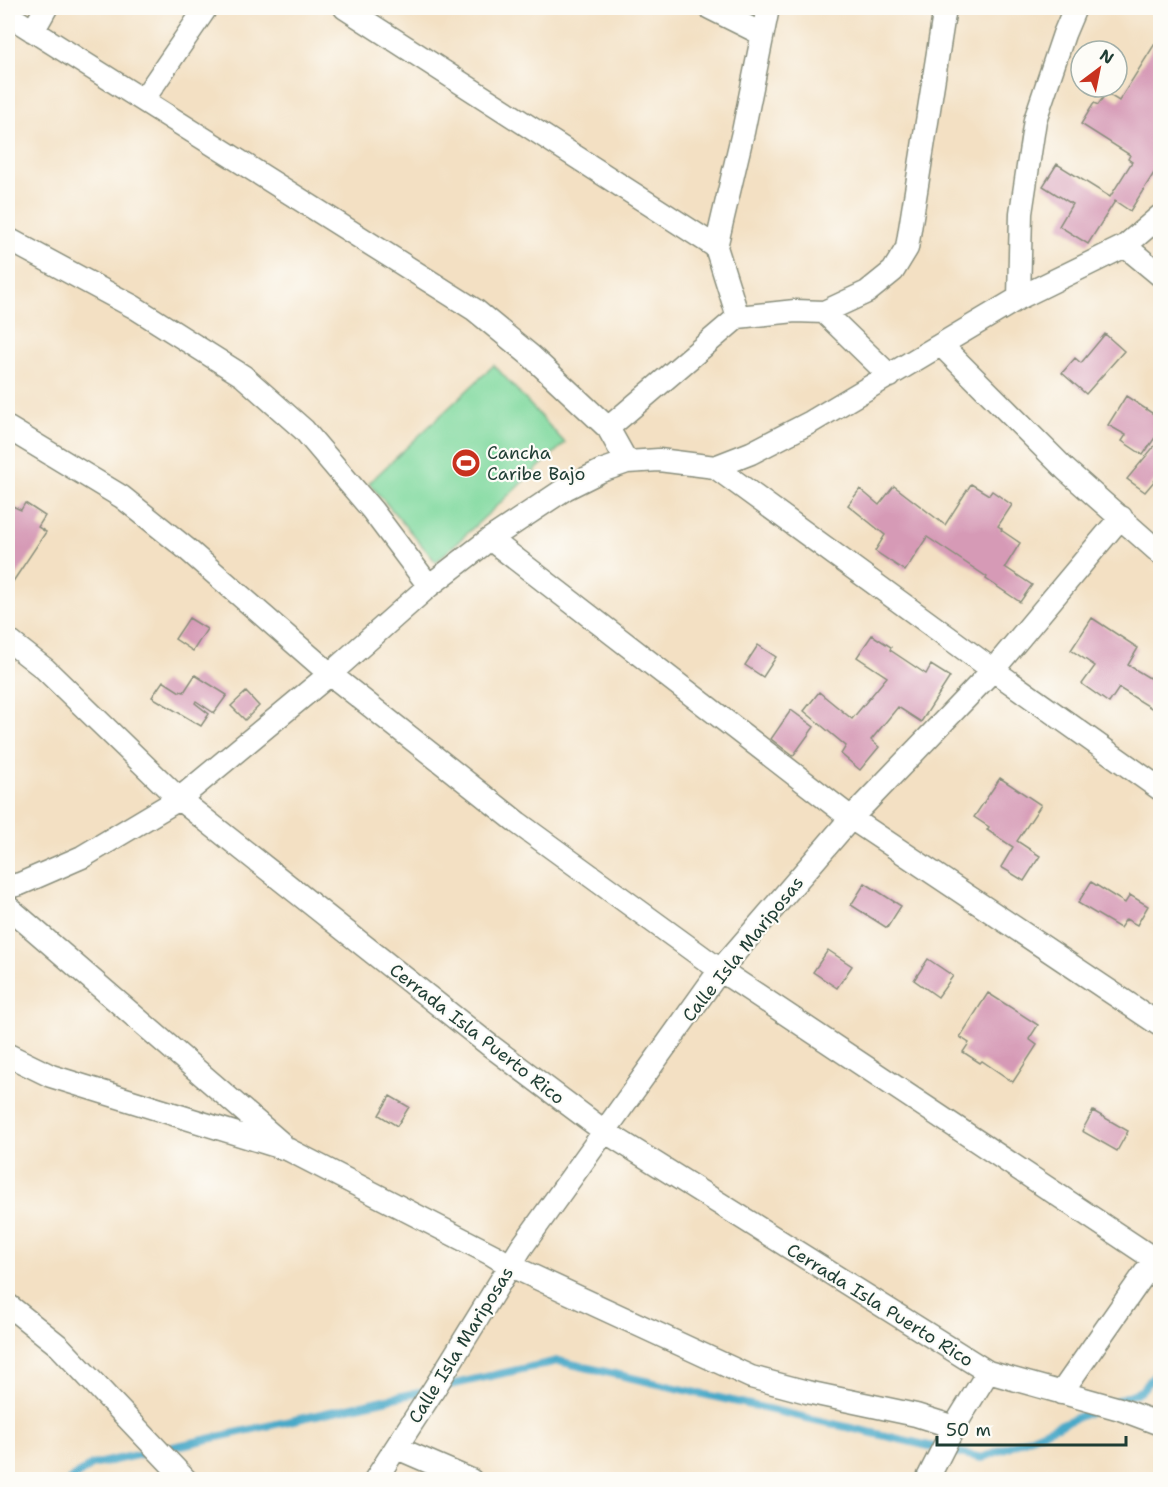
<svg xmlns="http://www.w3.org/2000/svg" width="1168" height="1487" font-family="'Shantell Sans',sans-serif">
  <rect width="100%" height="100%" fill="#fdfcf7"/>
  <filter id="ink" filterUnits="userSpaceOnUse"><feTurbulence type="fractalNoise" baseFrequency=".0167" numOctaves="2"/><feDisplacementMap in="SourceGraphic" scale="12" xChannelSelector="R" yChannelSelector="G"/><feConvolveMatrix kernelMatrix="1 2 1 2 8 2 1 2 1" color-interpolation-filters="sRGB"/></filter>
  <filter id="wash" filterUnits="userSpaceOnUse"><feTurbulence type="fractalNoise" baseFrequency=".008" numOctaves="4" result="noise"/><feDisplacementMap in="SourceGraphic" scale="24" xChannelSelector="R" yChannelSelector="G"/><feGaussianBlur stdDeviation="1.35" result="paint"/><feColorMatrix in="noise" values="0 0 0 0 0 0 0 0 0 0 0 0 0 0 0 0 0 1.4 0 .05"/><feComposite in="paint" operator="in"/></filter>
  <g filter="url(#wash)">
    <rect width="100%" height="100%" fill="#f3e0c3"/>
    <path fill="#80d99f" stroke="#508b6a" stroke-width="1.5" d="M494,365L565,443L436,562L369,483Z"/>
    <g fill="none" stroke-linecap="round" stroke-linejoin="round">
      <path stroke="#49a9c8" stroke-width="8" d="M441,1387L558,1361L982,1458L1097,1409
        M1114,1402L1141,1391L1160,1369
        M70,1480L92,1465L429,1390"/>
    </g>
    <g id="blocks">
      <path fill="#d69ab6" d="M1161,34V162L1130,211L1115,201L1088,244L1059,226L1072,204L1043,186L1057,164L1110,197L1132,162L1128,159L1130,155L1081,124L1094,103L1098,105L1106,93L1119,101Z
        M1105,334L1124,351L1086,394L1062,373L1075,358L1081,363Z
        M1126,396L1161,419V429L1143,455L1122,441L1126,435L1108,425Z
        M1161,438V473L1145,492L1127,479Z
        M971,484L989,495L992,491L1012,505L998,526L1002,529L1001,530L1020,543L1005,567L1032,585L1020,602L986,579L987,577L927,537L905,571L875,551L885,535L848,505L860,489L879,505L894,486L945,525Z
        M25,503L45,516L38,527L46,532L8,589V504L21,510Z
        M189,618L207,629L193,651L175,639Z
        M1092,618L1138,648L1128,665L1161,685V714L1119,688L1109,703L1082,684L1095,666L1071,650Z
        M872,635L891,647L890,650L926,674L931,665L950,677L921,722L898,707L871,740L879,747L860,770L841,754L846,746L804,711L819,692L852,719L887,677L857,657Z
        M758,645L776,657L763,677L745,665Z
        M195,675L227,695L214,713L196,701L195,703L209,714L201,726L152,697L163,681L180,692L181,691L184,692Z
        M246,692L259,706L245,720L231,706Z
        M791,710L814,727L793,756L771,739Z
        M1000,778L1041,805L1017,841L1040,856L1024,881L1001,867L1013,847L987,830L989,827L974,817Z
        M1091,882L1125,903L1130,895L1148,906L1137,925L1126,919L1120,928L1078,903Z
        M865,883L901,906L887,928L851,905Z
        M828,950L852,966L837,988L813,972Z
        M928,959L953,976L938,997L914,980Z
        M988,993L1038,1025L1029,1039L1037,1045L1013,1082L982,1061L980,1063L963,1052L969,1043L960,1037Z
        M390,1096L409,1107L397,1126L379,1115Z
        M1093,1111L1128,1131L1117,1151L1082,1131Z"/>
    </g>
  </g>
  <g filter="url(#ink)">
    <use href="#blocks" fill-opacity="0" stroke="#898e7c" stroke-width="1.5"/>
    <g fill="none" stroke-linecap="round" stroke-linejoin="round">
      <g stroke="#898e7c" stroke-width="25">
        <path id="minor" d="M345,8L716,247
          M710,8L762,34
          M8,15L475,310L531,356L608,428L627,462
          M33,31L46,8
          M143,100L206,8
          M8,239L134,307L243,376L304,430L372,510L429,586
          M1125,246L1160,275
          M1019,298L1021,213L1035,120L1064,34L1075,8
          M824,312L890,376
          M738,317L795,311L824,312L867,292L893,271L907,248L945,8
          M941,345L1066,470L1160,553
          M8,428L122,497L188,550L330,674L518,823L720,970L1160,1263
          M608,428L738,317L716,247L743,132L768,8
          M715,467L993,670L1160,789
          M490,539L851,818L1160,1025
          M8,640L45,669L179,799L488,1044L604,1131L988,1372L1120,1409L1160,1424
          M8,887L20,884L82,857L179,799L330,674L429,586L490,539L565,489L601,471L627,462L659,460L715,467L751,453L811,422L1019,298L1125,246L1160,216
          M8,907L281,1143
          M8,1055L51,1076L289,1150L493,1255L511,1266L751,1377L807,1392L916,1415L954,1427
          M8,1305L59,1346L186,1480
          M1061,1393L1154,1260L1160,1253
          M397,1448L471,1480
          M375,1480L434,1389L521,1248L720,970L851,818L993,670L1121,517
          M927,1480L954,1427L988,1372"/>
      </g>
      <use href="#minor" stroke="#fff" stroke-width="22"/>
    </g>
  </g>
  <defs>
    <g id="stadium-disc" transform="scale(1.5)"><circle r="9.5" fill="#c8321e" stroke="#fdfcf7"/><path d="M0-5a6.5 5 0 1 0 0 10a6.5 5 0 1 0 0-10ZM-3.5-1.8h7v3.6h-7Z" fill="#fff"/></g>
  </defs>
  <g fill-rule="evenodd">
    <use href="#stadium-disc" x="466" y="463"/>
  </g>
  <g text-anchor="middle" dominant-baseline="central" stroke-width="4.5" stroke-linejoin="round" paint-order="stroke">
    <g font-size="18" fill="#1f3d34" stroke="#fdfcf7" text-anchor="start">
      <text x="487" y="453">Cancha<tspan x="487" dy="21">Caribe Bajo</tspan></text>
    </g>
    <g font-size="18" fill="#1f3d34" stroke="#fdfcf7">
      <text transform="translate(743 949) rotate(-51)">Calle Isla Mariposas</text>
      <text transform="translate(477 1034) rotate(38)">Cerrada Isla Puerto Rico</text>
      <text transform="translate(880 1305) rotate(32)">Cerrada Isla Puerto Rico</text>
      <text transform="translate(461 1345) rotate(-58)">Calle Isla Mariposas</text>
    </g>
  </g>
  <rect width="1168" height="1487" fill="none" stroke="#fdfcf7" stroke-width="30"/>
  <g transform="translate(1099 69) rotate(32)"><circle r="28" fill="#fdfcf7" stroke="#a4b0a9" stroke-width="1.5"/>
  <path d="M0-4.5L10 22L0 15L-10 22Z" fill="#c8321e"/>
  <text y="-9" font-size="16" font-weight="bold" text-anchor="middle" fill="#1f3d34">N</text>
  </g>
  <path d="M937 1436v9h189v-9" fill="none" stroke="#1f3d34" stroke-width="3"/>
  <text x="946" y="1436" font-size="18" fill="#1f3d34" stroke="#fdfcf7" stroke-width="4.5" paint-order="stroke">50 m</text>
</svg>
